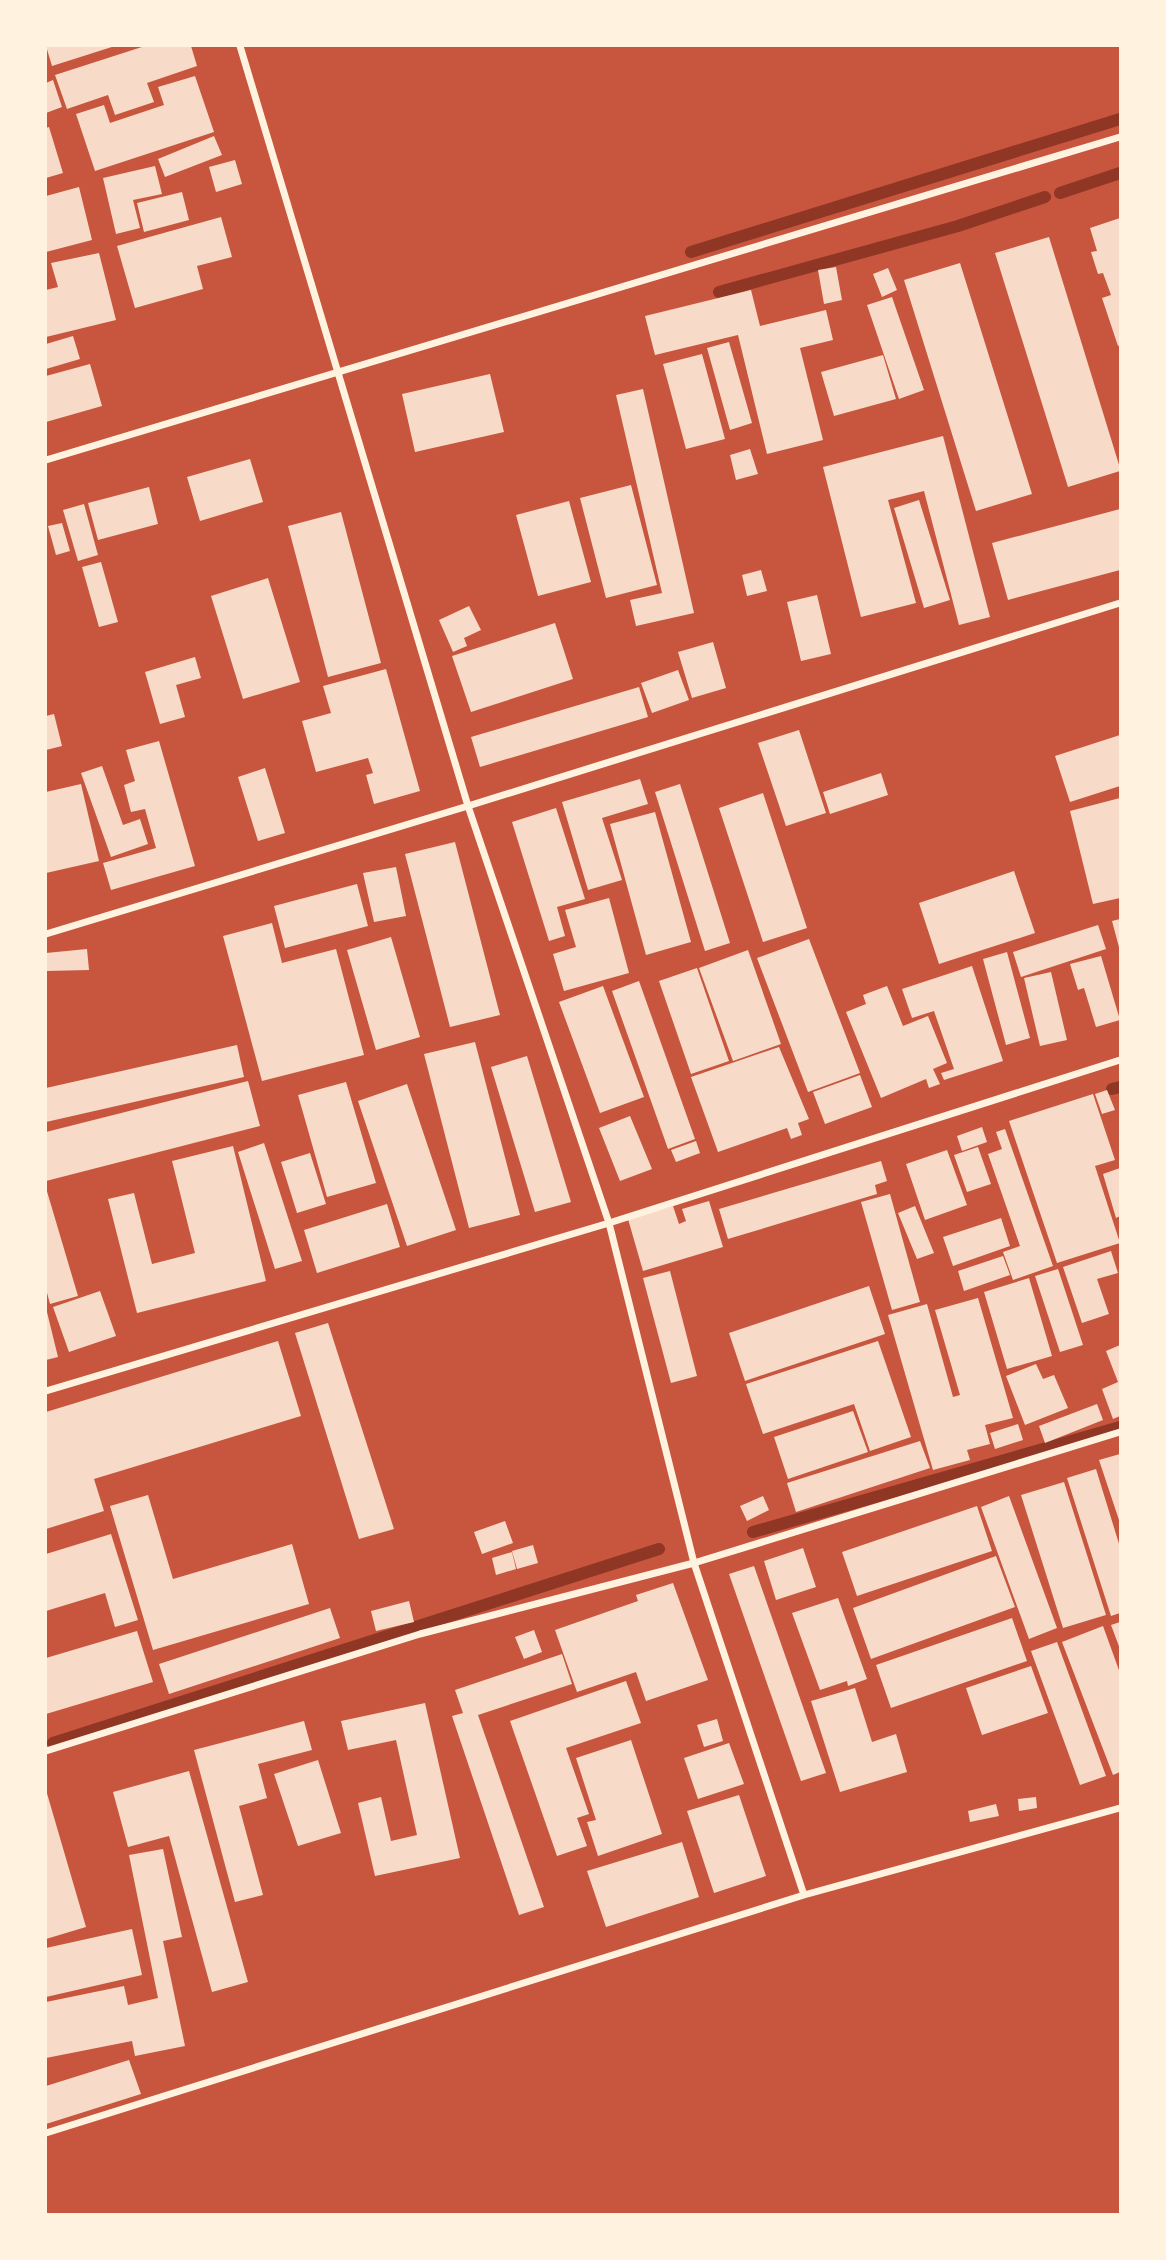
<svg xmlns="http://www.w3.org/2000/svg" width="1166" height="2260" font-family="'Golos Text',sans-serif">
  <rect width="100%" height="100%" fill="#c8553d"/>
  <g fill="none" stroke-linecap="round" stroke-linejoin="round">
    <path stroke="#8f3625" stroke-width="12" d="M1060,193L1120,173
      M691,252L1120,119
      M719,292L958,226L1045,197
      M1112,1089L1120,1087
      M753,1532L1120,1427
      M53,1743L659,1549"/>
  </g>
  <path fill="#f7dbc8" d="M46,46H115L52,66Z
    M145,46H191L197,66L147,83L154,102L115,115L108,95L67,109L55,75Z
    M195,76L214,132L95,171L76,114L104,105L110,123L164,105L158,87Z
    M53,80L62,107L46,113V83Z
    M49,127L63,173L46,178V128Z
    M214,136L222,155L165,177L158,159Z
    M235,160L242,184L216,192L209,167Z
    M155,166L162,194L133,200L140,228L116,234L103,178Z
    M79,187L92,240L46,252V196Z
    M182,192L189,220L144,232L137,203Z
    M221,217L232,257L197,266L203,289L135,308L117,246Z
    M1120,218V345L1118,346L1102,298L1111,295L1103,273L1098,274L1091,252L1097,251L1090,228Z
    M1049,237L1120,468V471L1068,487L995,253Z
    M99,253L116,320L46,337V290L58,287L51,263Z
    M960,263L1032,494L976,511L904,280Z
    M836,267L842,300L824,304L818,270Z
    M888,268L897,290L882,297L873,274Z
    M751,290L760,326L826,310L833,340L800,348L823,440L767,454L738,335L655,355L645,316Z
    M892,297L924,390L899,399L867,305Z
    M73,336L80,359L46,369V344Z
    M729,342L752,423L730,430L707,348Z
    M702,354L725,439L686,449L663,364Z
    M883,355L896,399L834,416L821,372Z
    M90,364L102,406L46,422V376Z
    M490,374L504,432L415,452L402,394Z
    M643,389L694,613L636,626L630,600L662,593L616,395Z
    M943,436L990,617L959,625L924,491L888,500L916,603L861,617L823,467Z
    M750,449L758,474L736,480L730,455Z
    M250,459L263,502L200,521L187,477Z
    M631,485L657,585L606,598L580,498Z
    M149,487L158,524L98,540L88,503Z
    M919,500L950,600L924,608L894,508Z
    M569,501L591,582L538,596L516,515Z
    M84,504L98,555L78,561L63,510Z
    M1120,509V570L1008,600L992,543Z
    M341,512L381,663L328,677L288,526Z
    M62,523L70,551L56,555L48,526Z
    M101,562L118,622L99,627L82,567Z
    M761,570L767,591L747,596L742,575Z
    M268,578L300,682L243,699L211,596Z
    M817,595L831,654L801,661L787,602Z
    M469,606L481,630L464,638L467,646L453,652L439,620Z
    M555,623L573,679L471,712L452,656Z
    M713,642L726,688L692,698L678,652Z
    M195,657L201,678L176,685L185,717L160,724L145,672Z
    M386,669L420,791L374,804L366,775L373,773L368,758L316,772L302,721L331,713L323,686Z
    M678,670L689,700L652,713L641,683Z
    M639,687L648,717L480,767L471,737Z
    M54,714L62,746L46,750V716Z
    M799,730L826,813L786,826L758,743Z
    M1120,735V786L1070,802L1055,756Z
    M159,741L195,866L111,890L103,863L156,848L145,809L131,812L124,785L135,781L126,750Z
    M102,766L123,825L140,819L148,844L111,857L81,773Z
    M265,768L285,833L258,841L238,777Z
    M881,773L888,795L830,814L823,792Z
    M640,779L648,804L602,818L622,880L588,890L562,802Z
    M81,784L99,861L46,873V792Z
    M680,784L730,943L705,951L655,792Z
    M763,793L807,928L763,942L719,808Z
    M1120,798V898L1093,904L1070,811Z
    M556,808L585,899L557,907L565,936L549,941L512,822Z
    M655,812L691,942L646,955L610,824Z
    M455,842L500,1015L450,1027L405,854Z
    M396,867L406,916L374,922L363,873Z
    M1014,871L1035,933L939,964L919,903Z
    M357,884L368,926L285,948L274,906Z
    M609,898L629,973L564,991L553,954L576,947L565,910Z
    M1120,919V951L1112,921Z
    M272,923L282,963L336,949L364,1055L262,1081L223,936Z
    M1098,925L1106,949L1021,977L1013,952Z
    M391,937L420,1037L376,1050L347,950Z
    M809,939L860,1073L808,1092L757,958Z
    M87,949L89,970L46,971V953Z
    M748,950L781,1044L733,1061L699,968Z
    M1007,952L1030,1038L1006,1045L983,959Z
    M1101,956L1120,1020L1096,1027L1084,988L1078,990L1070,964Z
    M972,966L1003,1061L944,1080L941,1073L954,1069L934,1011L912,1018L902,989Z
    M697,968L729,1061L691,1074L659,981Z
    M1051,972L1067,1040L1040,1046L1024,978Z
    M639,981L695,1139L668,1149L612,991Z
    M603,986L644,1097L600,1113L559,1002Z
    M887,986L903,1026L928,1016L947,1063L933,1069L940,1084L929,1088L926,1079L881,1098L846,1012L866,1004L863,995Z
    M475,1042L520,1215L469,1228L424,1054Z
    M237,1045L244,1077L46,1122V1088Z
    M779,1047L809,1119L798,1123L802,1135L791,1139L787,1128L718,1152L691,1077Z
    M527,1056L571,1202L535,1212L491,1067Z
    M860,1075L872,1107L825,1124L813,1092Z
    M248,1081L260,1126L46,1181V1132Z
    M346,1082L376,1183L327,1197L298,1095Z
    M407,1084L456,1230L407,1246L358,1101Z
    M1107,1090L1115,1110L1102,1114L1095,1094Z
    M1093,1094L1115,1160L1095,1166L1120,1243L1057,1263L1009,1121Z
    M630,1116L652,1169L620,1181L599,1128Z
    M982,1127L987,1142L962,1151L957,1136Z
    M1005,1129L1053,1266L1013,1280L1003,1252L1020,1246L988,1154L1002,1149L996,1132Z
    M696,1141L700,1153L676,1162L671,1150Z
    M264,1143L302,1261L275,1269L238,1152Z
    M233,1146L266,1281L137,1313L108,1199L134,1193L152,1264L195,1253L172,1161Z
    M978,1147L991,1184L967,1192L954,1155Z
    M947,1150L967,1205L925,1220L906,1164Z
    M310,1153L326,1204L297,1213L281,1162Z
    M881,1161L887,1181L875,1185L877,1194L728,1239L719,1209Z
    M1120,1168V1216L1116,1218L1103,1174Z
    M46,1188L78,1296L50,1304L46,1289Z
    M890,1194L920,1302L892,1310L861,1202Z
    M709,1201L723,1247L643,1271L628,1219L673,1206L679,1224L686,1221L682,1209Z
    M387,1204L400,1247L317,1273L304,1230Z
    M915,1206L934,1253L917,1259L898,1213Z
    M1001,1218L1010,1246L953,1266L943,1237Z
    M1111,1251L1118,1273L1097,1279L1109,1314L1082,1323L1063,1267Z
    M1003,1256L1010,1275L964,1291L958,1271Z
    M1058,1269L1083,1345L1060,1352L1035,1276Z
    M670,1271L697,1376L671,1383L643,1278Z
    M1029,1278L1052,1356L1007,1369L984,1292Z
    M869,1286L885,1334L745,1381L729,1333Z
    M100,1291L116,1336L69,1352L53,1307Z
    M978,1298L1013,1418L985,1425L990,1444L967,1450L970,1460L933,1470L888,1315L927,1304L953,1397L960,1395L935,1310Z
    M46,1308L58,1357L46,1360Z
    M328,1323L394,1529L359,1539L295,1333Z
    M278,1341L301,1416L94,1479L104,1511L46,1529V1412Z
    M878,1341L911,1437L870,1451L854,1404L763,1434L746,1384Z
    M1120,1345V1416L1113,1419L1102,1389L1118,1382L1106,1351Z
    M1036,1364L1043,1379L1054,1375L1068,1408L1025,1425L1006,1376Z
    M1097,1404L1103,1420L1045,1443L1039,1426Z
    M853,1411L868,1452L788,1479L774,1437Z
    M1018,1424L1023,1440L995,1449L990,1433Z
    M920,1441L930,1468L796,1512L787,1483Z
    M1120,1454V1523L1099,1460Z
    M1096,1469L1120,1547V1613L1111,1616L1067,1478Z
    M1064,1482L1106,1615L1063,1628L1021,1495Z
    M148,1495L173,1579L292,1544L309,1604L153,1650L110,1506Z
    M763,1496L769,1510L747,1521L740,1506Z
    M1009,1496L1057,1628L1029,1639L981,1507Z
    M977,1506L992,1551L857,1596L842,1552Z
    M505,1521L513,1543L482,1554L474,1532Z
    M111,1534L138,1620L115,1627L105,1593L46,1611V1554Z
    M533,1545L538,1563L517,1569L512,1551Z
    M803,1548L816,1587L776,1600L764,1561Z
    M512,1552L516,1569L496,1575L492,1558Z
    M996,1556L1015,1607L871,1659L853,1608Z
    M754,1566L826,1773L801,1781L729,1574Z
    M673,1583L708,1680L646,1701L636,1672L577,1692L555,1630L638,1601L636,1595Z
    M838,1598L867,1679L848,1686L847,1681L820,1690L792,1613Z
    M409,1601L414,1622L376,1631L371,1611Z
    M330,1608L340,1638L169,1694L159,1664Z
    M1012,1618L1027,1661L891,1708L876,1665Z
    M1120,1622V1649L1111,1625Z
    M1103,1626L1120,1673V1772L1113,1775L1062,1642Z
    M534,1630L542,1652L524,1659L515,1637Z
    M137,1631L153,1682L46,1714V1658Z
    M1057,1642L1106,1776L1080,1785L1031,1651Z
    M562,1654L572,1684L478,1715L544,1907L519,1915L452,1716L463,1713L455,1690Z
    M1031,1666L1048,1713L982,1735L966,1688Z
    M626,1681L641,1723L566,1748L589,1814L577,1818L587,1846L557,1856L510,1721Z
    M855,1688L872,1742L896,1734L907,1772L840,1792L811,1701Z
    M425,1703L460,1858L375,1876L358,1803L381,1797L391,1841L417,1835L396,1740L348,1750L341,1721Z
    M717,1719L723,1741L704,1747L697,1725Z
    M304,1721L312,1750L258,1764L267,1798L239,1806L263,1895L235,1902L194,1750Z
    M631,1740L662,1834L598,1856L587,1822L596,1820L576,1758Z
    M729,1743L744,1784L698,1799L684,1758Z
    M318,1760L341,1833L298,1846L274,1774Z
    M189,1771L248,1982L212,1992L169,1836L128,1847L113,1792Z
    M46,1790L86,1927L46,1939Z
    M739,1795L766,1876L714,1893L687,1811Z
    M1036,1797L1037,1808L1019,1811L1018,1799Z
    M996,1804L999,1816L970,1822L968,1811Z
    M682,1842L699,1897L606,1927L587,1871Z
    M163,1849L182,1937L163,1941L185,2046L135,2056L132,2041L46,2058V2002L124,1986L128,2005L158,1998L129,1855Z
    M132,1929L142,1975L46,1997V1948Z
    M129,2060L141,2094L46,2124V2086Z"/>
  <g fill="none" stroke-linecap="round" stroke-linejoin="round">
    <path stroke="#fff3e0" stroke-width="7" d="M240,46L468,806L1120,603
      M46,460L1120,137
      M46,934L468,806L609,1223L694,1563L804,1895
      M46,1391L609,1223L1120,1060
      M46,1751L420,1634L694,1563L1120,1432
      M46,2133L804,1895L1120,1808"/>
  </g>
  <rect width="1166" height="2260" fill="none" stroke="#fff3e0" stroke-width="94"/>
</svg>
